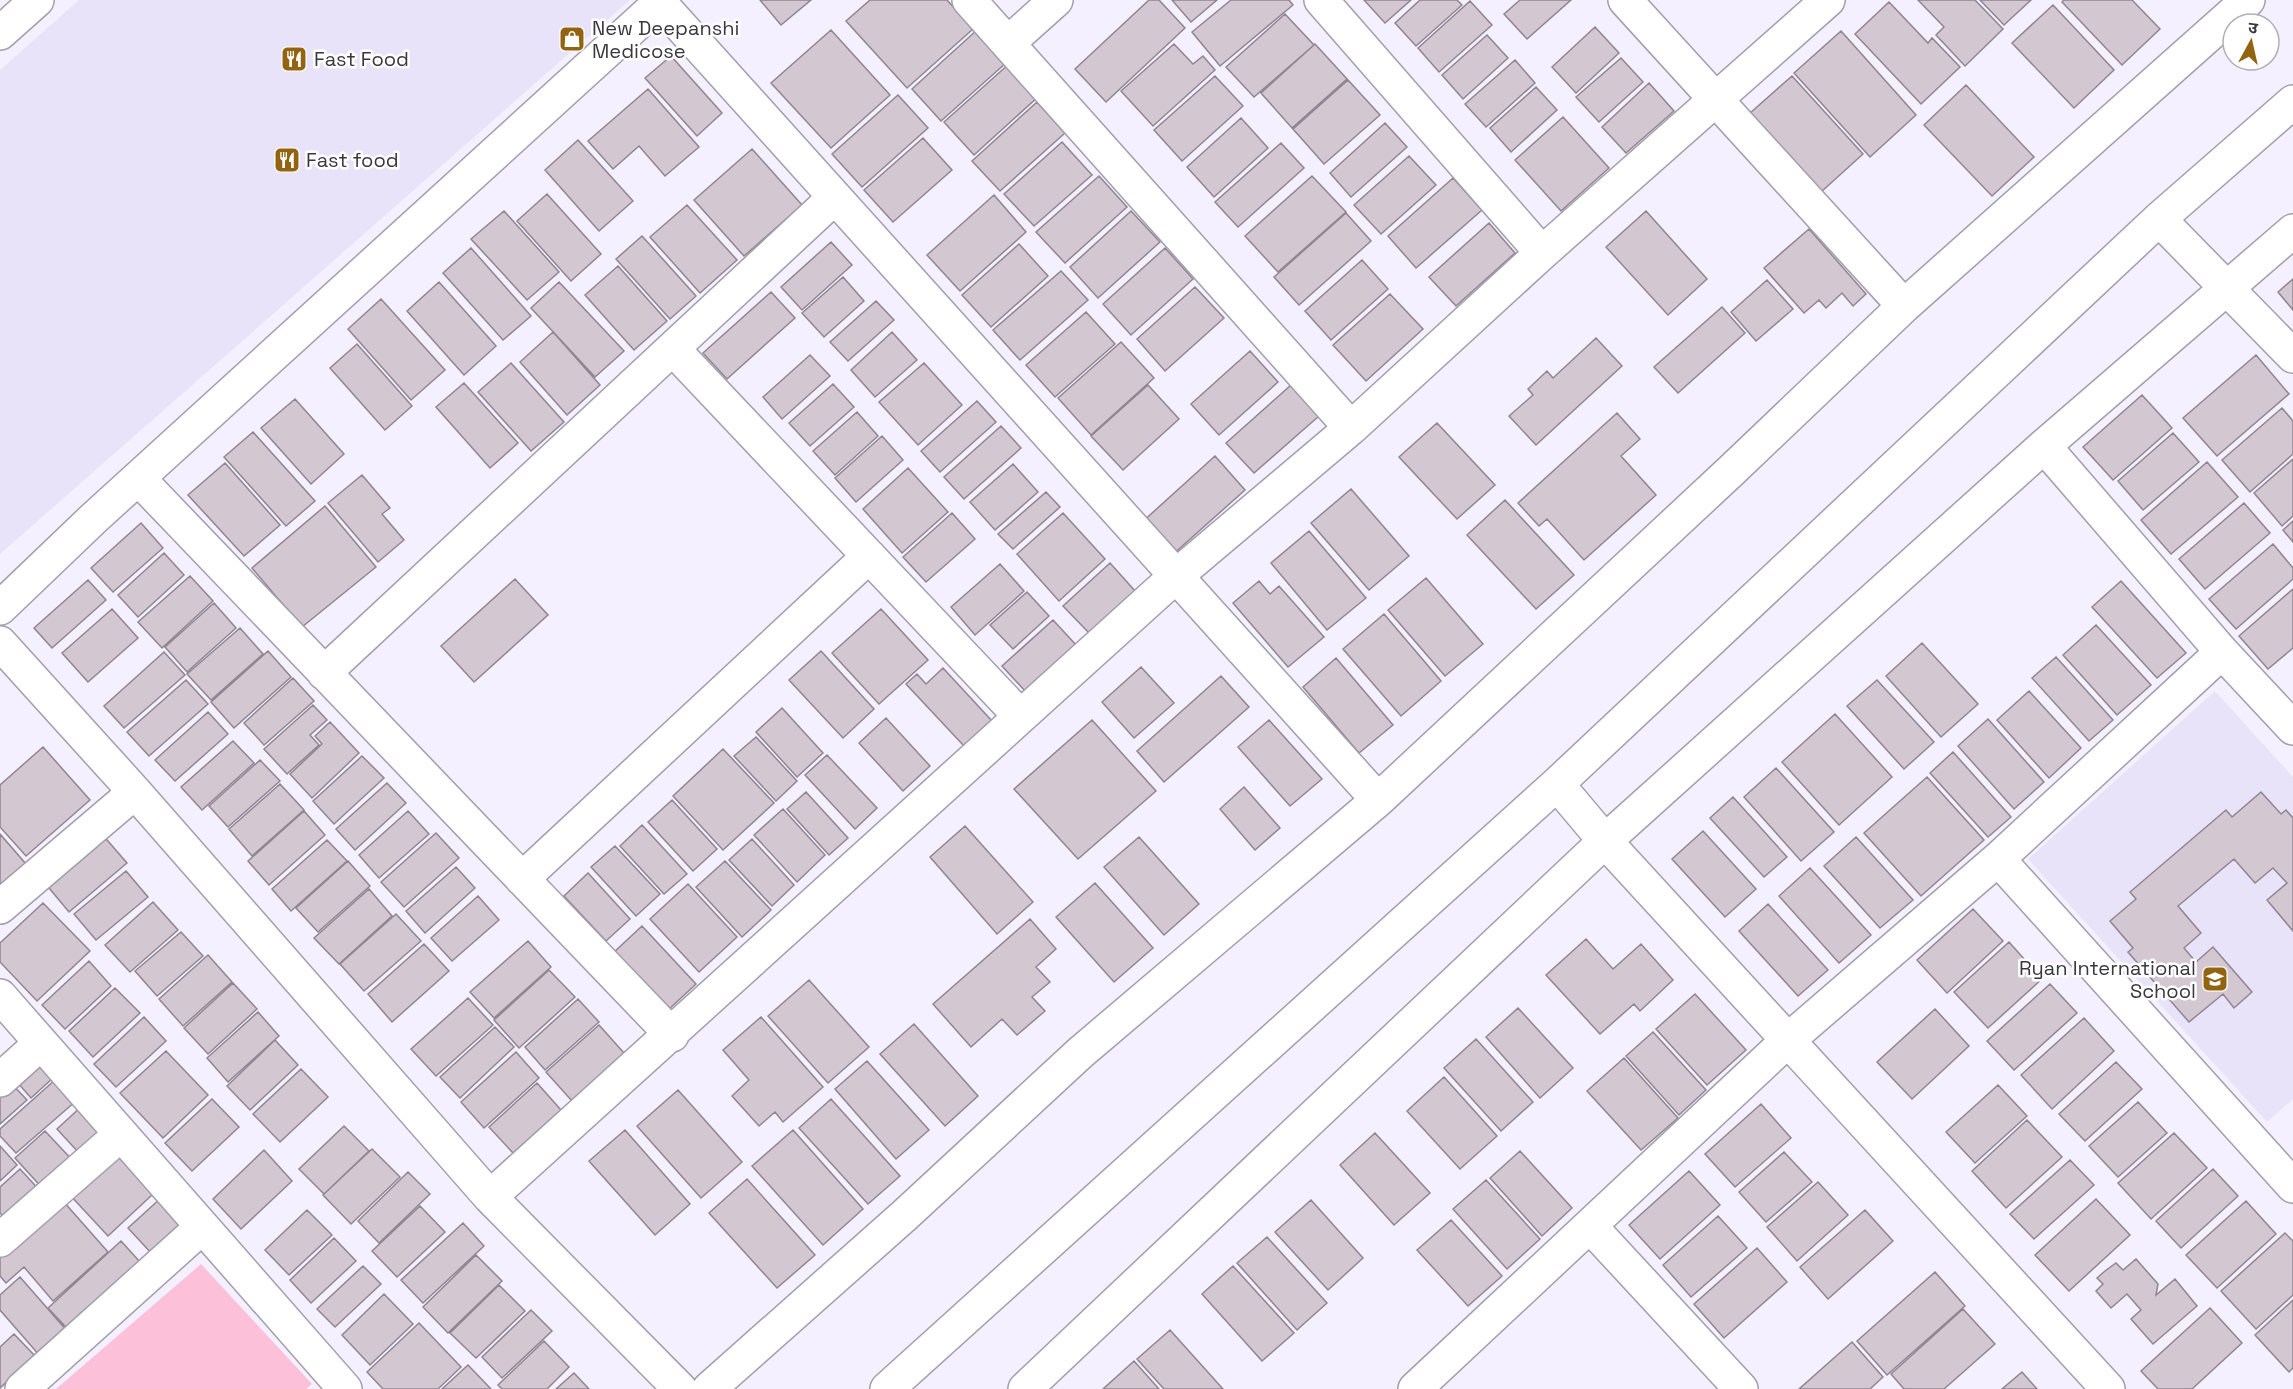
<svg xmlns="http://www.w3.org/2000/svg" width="2293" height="1389" font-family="'Space Grotesk','Noto Sans Devanagari',sans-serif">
  <rect width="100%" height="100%" fill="#f4f0ff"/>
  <path fill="#e9e3f9" d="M79,0H630L0,554V70Z
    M2215,691L2293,777V1099L2267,1122L2028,859Z"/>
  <path fill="#fcc0d8" d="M201,1264L312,1384L306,1389H56Z"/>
  <path fill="#d3c7d2" stroke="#908590" stroke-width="1.5" d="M760,0H811L781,25Z
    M870,0H947L973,29L907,88L846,21Z
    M1149,0H1159L1185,28L1106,102L1075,69Z
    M1172,0H1217L1191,22Z
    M1231,0H1289L1293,5L1220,66L1192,32Z
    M1364,0H1411L1385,23Z
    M1420,0H1457L1462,5L1416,46L1395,23Z
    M1520,0H1571L1527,39L1504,14Z
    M1918,0H1975L2003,29L1965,66L1936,35L1944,27Z
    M1980,0H2031L2004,25Z
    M2064,0H2132L2160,29L2122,65L2062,2Z
    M1470,1L1492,25L1439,72L1418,48Z
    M1889,2L1928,43L1932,38L1960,67L1921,104L1855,34Z
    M2053,5L2114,70L2074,108L2012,43Z
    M1285,14L1314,45L1254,97L1226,67Z
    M1595,27L1619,53L1576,93L1552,67Z
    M978,29L1007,62L941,121L912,89Z
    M831,30L890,95L831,148L771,83Z
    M1841,31L1916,115L1870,157L1794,73Z
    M1487,35L1508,58L1463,99L1442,75Z
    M1174,44L1193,64L1203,56L1215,70L1153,126L1121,91Z
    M1315,44L1347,79L1292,128L1261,93Z
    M671,56L722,113L697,136L645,78Z
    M1621,58L1643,82L1599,122L1576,97Z
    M1515,60L1535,83L1486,127L1465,104Z
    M1010,63L1039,96L974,155L944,122Z
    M1215,76L1243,106L1182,161L1154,130Z
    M1792,76L1863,154L1821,192L1749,114Z
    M1348,80L1380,115L1324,164L1293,129Z
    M1649,83L1674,111L1626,153L1602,127Z
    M1966,85L2034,157L1992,196L1924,125Z
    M1536,87L1557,110L1511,152L1490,128Z
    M648,89L699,147L665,176L639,146L613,169L588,141Z
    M898,95L928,128L862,187L832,154Z
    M1037,102L1065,133L1000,191L972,161Z
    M1563,117L1609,168L1561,211L1515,160Z
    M1241,118L1268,148L1214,197L1187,167Z
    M1385,123L1407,147L1351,197L1330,173Z
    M923,138L952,170L893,222L864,190Z
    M578,140L633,201L599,231L545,170Z
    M1062,142L1092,175L1034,226L1004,194Z
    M1281,143L1304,168L1238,227L1215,202Z
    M752,149L802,205L744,256L694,200Z
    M1409,156L1436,185L1381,234L1354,205Z
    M1099,176L1127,207L1065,263L1036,232Z
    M1312,176L1346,212L1278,272L1245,236Z
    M1453,178L1482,210L1416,268L1388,236Z
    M547,194L601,254L571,281L517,221Z
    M994,195L1026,232L960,291L927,255Z
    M687,205L737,260L700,293L650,237Z
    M504,211L559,272L527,300L471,239Z
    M1131,211L1160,242L1098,298L1070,267Z
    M1646,211L1707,279L1668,315L1606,247Z
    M1346,213L1371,241L1299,305L1274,277Z
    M1489,223L1515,253L1456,306L1429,277Z
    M1809,229L1866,294L1853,306L1842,293L1826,308L1819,300L1804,313L1764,268Z
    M642,236L696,296L670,319L616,259Z
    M831,242L852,265L802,310L781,287Z
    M1019,244L1048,276L991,327L962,295Z
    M471,248L531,316L503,340L443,273Z
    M1165,248L1193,279L1131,335L1103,304Z
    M1362,260L1388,289L1331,340L1305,311Z
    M618,266L667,321L634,350L585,295Z
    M1061,271L1088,300L1020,360L993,330Z
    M843,277L864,301L824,337L802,313Z
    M2293,279V310L2278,292Z
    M1767,280L1793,309L1756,341L1731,312Z
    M439,282L496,346L464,375L407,311Z
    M559,282L624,351L595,377L531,308Z
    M1195,287L1224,318L1165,371L1137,339Z
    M771,292L795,318L727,379L703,353Z
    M1390,294L1423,329L1366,381L1333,345Z
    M381,299L445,370L411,400L348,329Z
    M876,301L894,320L848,361L830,342Z
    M1722,307L1745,333L1678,393L1654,367Z
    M1086,312L1115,344L1055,397L1026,365Z
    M553,332L600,385L567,415L520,362Z
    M892,332L917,360L875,397L851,370Z
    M1596,338L1622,366L1536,445L1509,416L1533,395L1528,389L1547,371L1553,378Z
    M1121,342L1154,378L1091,435L1058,398Z
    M357,344L412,406L385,430L330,368Z
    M1250,351L1278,382L1219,435L1191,404Z
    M810,355L830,376L782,419L763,397Z
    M2256,355L2289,394L2217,456L2183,418Z
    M511,363L564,422L531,451L478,392Z
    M924,363L962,405L918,445L879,402Z
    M464,383L518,443L490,468L436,407Z
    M833,384L854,407L810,446L789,423Z
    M1148,385L1179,419L1123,470L1091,436Z
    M1291,385L1319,416L1254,473L1226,443Z
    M2142,395L2172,428L2113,480L2083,447Z
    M295,399L344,454L311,484L261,428Z
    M977,401L996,422L940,472L921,451Z
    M2282,408L2293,421V454L2250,492L2222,460Z
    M857,412L878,436L835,475L813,451Z
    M1617,413L1640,439L1621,456L1656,495L1584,560L1547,519L1539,526L1518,503Z
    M1437,423L1495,485L1457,519L1399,457Z
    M1001,426L1021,448L964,499L944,477Z
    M253,432L315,501L286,526L224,457Z
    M2173,433L2199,462L2143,510L2118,481Z
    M882,436L903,460L856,502L835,478Z
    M1215,456L1245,490L1170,557L1140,524Z
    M2293,459V516L2282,526L2254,493Z
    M2207,462L2238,497L2171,554L2141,520Z
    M225,463L280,525L244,556L188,495Z
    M1013,464L1038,492L995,530L970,502Z
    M908,468L948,512L902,553L863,509Z
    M362,475L390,508L382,514L404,540L378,562L328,503Z
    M1351,489L1409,556L1369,590L1311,523Z
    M1046,492L1060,507L1013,549L998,534Z
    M1505,500L1574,575L1536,609L1467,535Z
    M2244,503L2270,533L2205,589L2179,559Z
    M325,506L376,567L302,627L252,568Z
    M952,513L975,539L926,582L903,557Z
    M1063,513L1105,559L1059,601L1017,554Z
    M2293,521V542L2283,530Z
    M141,523L163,548L113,592L91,568Z
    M1309,531L1366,598L1327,630L1271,563Z
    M2273,544L2293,568V579L2236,629L2209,599Z
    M164,553L184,575L138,617L118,595Z
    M1110,563L1136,592L1090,634L1063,606Z
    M1000,564L1024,591L975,635L951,607Z
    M190,576L213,601L162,648L138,622Z
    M1426,578L1483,644L1445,676L1388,610Z
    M515,579L548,615L474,682L441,646Z
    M88,580L106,600L52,648L34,628Z
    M1259,581L1270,594L1279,586L1324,637L1288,667L1233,603Z
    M2121,581L2186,653L2157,678L2092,607Z
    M2293,589V648L2268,669L2239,636Z
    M1027,592L1049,616L1013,649L990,625Z
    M214,603L236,628L187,672L165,647Z
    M112,609L138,638L88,682L62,653Z
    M881,609L928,660L879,704L832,653Z
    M1384,614L1441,681L1401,716L1343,649Z
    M1053,620L1077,646L1026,692L1002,666Z
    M2096,625L2151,685L2117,715L2063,655Z
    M240,628L263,654L211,700L187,674Z
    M1922,643L1978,704L1941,737L1886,676Z
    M268,651L291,677L234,728L211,702Z
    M821,651L874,709L843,738L789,680Z
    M164,652L185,675L124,728L104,706Z
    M2056,657L2113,720L2089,741L2032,678Z
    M1336,658L1393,725L1359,753L1303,687Z
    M1141,667L1174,703L1134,738L1102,702Z
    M943,668L992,721L964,746L906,684L917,674L926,684Z
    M1221,676L1249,707L1164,782L1137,751Z
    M293,678L314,701L264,745L244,723Z
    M186,680L208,704L149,756L127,732Z
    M1877,680L1934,742L1904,769L1847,706Z
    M2029,691L2081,748L2049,778L1997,720Z
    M313,705L327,720L310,735L319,745L287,774L264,749Z
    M782,708L823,753L797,777L756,732Z
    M208,712L228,734L175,781L155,760Z
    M1835,714L1892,777L1839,825L1782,762Z
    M886,718L930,766L903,791L859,743Z
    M1988,719L2044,782L2014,809L1958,746Z
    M1092,720L1156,791L1078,859L1014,789Z
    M1269,720L1322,779L1290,806L1238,747Z
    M330,722L359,753L312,798L290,774L322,744L315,736Z
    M756,737L797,781L776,801L734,756Z
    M233,741L254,763L202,810L181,787Z
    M43,747L90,800L26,856L0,827V785Z
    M723,749L774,803L723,850L673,796Z
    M1953,752L2011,817L1988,837L1930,773Z
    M827,755L877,808L855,829L805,775Z
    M362,756L384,778L334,824L313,801Z
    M260,760L280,781L228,827L209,806Z
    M1776,768L1834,832L1801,861L1744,797Z
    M1927,777L1984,840L1921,896L1864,833Z
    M387,783L406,803L355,850L336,829Z
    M280,784L304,810L252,856L229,829Z
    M1244,787L1280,828L1255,850L1220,809Z
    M806,792L848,838L829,855L787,809Z
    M2261,792L2281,814L2286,810L2293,818V931L2267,900L2287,883L2273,868L2255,883L2234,859L2178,906L2201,933L2184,948L2196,962L2213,947L2252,992L2234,1008L2223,994L2189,1022L2128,952L2133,948L2110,921L2136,899L2130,892L2226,810L2232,817Z
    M1733,797L1787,857L1764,877L1710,818Z
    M672,800L717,849L693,871L648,822Z
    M783,809L825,855L797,882L754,835Z
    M304,811L325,835L269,885L248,861Z
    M408,811L429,834L379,878L359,855Z
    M642,825L687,874L664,894L620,846Z
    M965,826L1033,902L997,934L930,857Z
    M1703,831L1756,889L1725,917L1672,859Z
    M101,833L127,863L69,912L44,882Z
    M436,833L459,858L404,907L381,882Z
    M0,834L26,864L0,887Z
    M1139,837L1199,904L1164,935L1104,867Z
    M1856,837L1913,900L1880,928L1824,866Z
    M752,839L794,885L772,906L729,860Z
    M327,840L347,861L291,911L272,889Z
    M615,846L660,894L636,916L591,867Z
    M348,861L370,886L318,932L296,908Z
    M725,861L771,910L742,937L696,887Z
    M456,867L475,888L425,933L406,911Z
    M1810,868L1871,935L1839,963L1779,896Z
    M126,871L148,897L96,940L74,914Z
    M588,873L630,919L606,941L564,896Z
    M1095,883L1153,948L1114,982L1056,917Z
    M688,884L737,937L699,972L650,919Z
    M369,889L392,916L339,964L314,938Z
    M478,896L499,920L452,961L431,938Z
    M153,902L178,930L130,972L105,945Z
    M43,903L90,951L37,1001L0,962V943Z
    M1768,904L1828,970L1798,996L1739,931Z
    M1973,909L2003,941L1947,993L1917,960Z
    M396,914L421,941L364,991L340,964Z
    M1030,919L1056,949L1036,967L1050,982L1032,997L1045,1011L1017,1035L1002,1019L971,1047L933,1004Z
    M642,926L696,984L667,1011L613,953Z
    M181,932L203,956L157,996L135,971Z
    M1586,939L1613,969L1641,944L1673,980L1640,1011L1634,1004L1600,1034L1546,975Z
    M528,941L551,967L494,1018L470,992Z
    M2009,942L2042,979L1988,1028L1954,992Z
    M424,944L449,971L392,1022L368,994Z
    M208,955L232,982L183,1026L159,999Z
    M89,961L111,986L65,1029L42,1005Z
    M549,970L575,997L519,1048L494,1020Z
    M809,980L869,1047L828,1083L768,1016Z
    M233,983L257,1009L208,1054L184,1028Z
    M2050,984L2077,1013L2014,1070L1987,1041Z
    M115,988L140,1013L93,1057L69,1031Z
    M1695,994L1746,1050L1707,1085L1656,1029Z
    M468,998L493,1025L436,1076L411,1049Z
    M578,999L599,1022L545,1070L525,1047Z
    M1518,1008L1573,1068L1540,1098L1486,1037Z
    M1935,1009L1969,1046L1912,1099L1877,1062Z
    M258,1012L279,1036L228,1082L207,1058Z
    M144,1017L166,1041L116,1087L94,1064Z
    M761,1017L823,1087L783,1122L775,1112L759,1126L732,1096L749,1080L723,1050Z
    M2084,1018L2114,1051L2052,1109L2021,1075Z
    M914,1024L978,1096L945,1126L880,1054Z
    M599,1025L624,1053L572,1101L546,1072Z
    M495,1027L514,1047L460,1098L440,1077Z
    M1653,1032L1706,1090L1679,1115L1626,1056Z
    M1476,1039L1533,1102L1501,1131L1444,1068Z
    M275,1040L298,1065L250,1110L227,1086Z
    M166,1051L208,1095L163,1138L120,1093Z
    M516,1052L539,1078L484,1128L461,1102Z
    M33,1054L54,1077L31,1098L11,1075Z
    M1624,1058L1678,1118L1641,1150L1587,1091Z
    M867,1061L929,1130L896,1159L835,1089Z
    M2116,1062L2142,1089L2085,1141L2059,1114Z
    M301,1069L328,1097L280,1142L253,1114Z
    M1444,1077L1497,1136L1460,1169L1407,1111Z
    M56,1079L76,1101L16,1153L0,1136V1129Z
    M8,1080L27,1100L0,1124V1088Z
    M537,1083L561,1110L513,1153L489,1127Z
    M1998,1085L2027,1116L1975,1163L1946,1132Z
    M678,1090L742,1162L701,1198L637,1126Z
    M212,1099L239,1127L192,1171L165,1143Z
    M831,1099L900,1176L868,1204L799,1128Z
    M2138,1102L2167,1133L2118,1177L2089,1146Z
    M1761,1104L1791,1138L1735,1187L1705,1154Z
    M83,1105L105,1130L79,1153L57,1129Z
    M2027,1120L2062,1157L2006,1208L1972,1171Z
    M344,1126L369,1151L324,1194L299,1169Z
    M625,1130L690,1204L655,1235L589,1161Z
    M793,1130L863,1209L823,1245L752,1166Z
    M45,1131L75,1163L44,1190L15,1158Z
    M1375,1133L1430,1193L1394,1225L1340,1165Z
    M2174,1133L2207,1168L2151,1219L2118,1183Z
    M0,1146L17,1165L0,1181Z
    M372,1149L400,1177L351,1224L323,1195Z
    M264,1150L292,1181L241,1229L213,1199Z
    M1520,1151L1572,1208L1542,1236L1490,1178Z
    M114,1152L153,1194L108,1236L69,1194Z
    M1784,1152L1812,1182L1766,1222L1739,1192Z
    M2070,1160L2094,1185L2034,1239L2010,1214Z
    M20,1169L43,1194L10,1223L0,1213V1187Z
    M2213,1169L2238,1196L2181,1248L2156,1221Z
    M1689,1171L1720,1205L1660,1259L1629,1225Z
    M408,1172L430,1194L379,1243L358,1221Z
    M747,1179L815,1255L777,1288L709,1213Z
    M1486,1180L1540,1239L1507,1269L1453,1209Z
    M1818,1182L1848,1215L1797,1261L1767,1227Z
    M162,1197L187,1224L153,1255L128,1228Z
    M2096,1199L2130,1235L2069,1291L2035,1255Z
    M1311,1200L1363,1258L1328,1290L1275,1232Z
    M63,1201L108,1252L53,1301L24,1267L6,1283L0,1276V1256Z
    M2246,1201L2276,1234L2217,1288L2186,1255Z
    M420,1206L445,1232L397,1277L372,1251Z
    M307,1210L332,1235L289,1275L265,1250Z
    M1865,1210L1893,1241L1828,1299L1800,1267Z
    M1718,1216L1747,1248L1691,1297L1663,1265Z
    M1451,1220L1502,1276L1468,1306L1417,1250Z
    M463,1223L484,1246L423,1303L401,1280Z
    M2285,1233L2293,1241V1295L2256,1329L2221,1291Z
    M1267,1237L1327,1303L1297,1330L1237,1263Z
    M334,1238L356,1261L311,1303L290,1280Z
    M121,1241L150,1273L77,1339L48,1308Z
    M1757,1248L1787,1282L1724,1338L1694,1304Z
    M476,1255L502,1281L448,1333L423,1307Z
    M2136,1259L2158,1284L2156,1295L2175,1279L2197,1306L2153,1344L2131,1319L2141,1310L2127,1294L2111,1308L2096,1291L2103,1284L2097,1278L2105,1271L2116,1263L2123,1270Z
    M363,1266L381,1284L335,1327L317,1309Z
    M1233,1266L1294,1333L1262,1361L1202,1294Z
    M1935,1272L1965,1306L1887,1375L1857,1341Z
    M20,1277L68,1332L40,1356L0,1310V1295Z
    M499,1285L525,1311L476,1358L450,1333Z
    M384,1294L413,1324L370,1365L342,1335Z
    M2293,1300V1368L2289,1372L2255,1335Z
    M2210,1308L2242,1343L2192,1389H2158L2141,1371Z
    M1963,1309L1995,1344L1944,1389H1904L1891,1374Z
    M531,1310L552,1331L502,1378L482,1357Z
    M419,1323L461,1367L438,1389H383L367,1372Z
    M1170,1330L1223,1389H1164L1137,1359Z
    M14,1334L35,1356L0,1388V1347Z
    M544,1341L569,1367L547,1389H502L498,1385Z
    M1852,1342L1883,1377L1870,1389H1799Z
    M1134,1361L1159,1389H1103Z
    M468,1365L491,1389H442Z
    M2022,1372L2037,1389H2002Z
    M574,1373L589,1389H556Z"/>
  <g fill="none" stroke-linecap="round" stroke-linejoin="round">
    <g stroke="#a29eac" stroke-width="36">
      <path id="minor" d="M969,0L1351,428
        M1321,0L1542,253
        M1625,0L1904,306
        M660,3L1378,800
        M0,33L37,0
        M1008,43L1056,0
        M2159,219L2293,356
        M673,349L1020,716
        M2044,446L2222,652L2293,728
        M138,478L672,1035
        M0,608L93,519L663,0
        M0,643L135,792L490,1197L680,1389
        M324,673L834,198
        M1557,784L1605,841L2108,1389
        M1998,859L2293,1186
        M522,879L869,556
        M0,907L135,792
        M0,996L345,1389
        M0,1080L40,1044
        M490,1197L1176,576L1351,428L1542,253L1828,0
        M1590,1226L1741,1389
        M0,1240L120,1135
        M22,1389L201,1228
        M709,1389L905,1215L1080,1053L1378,800L1732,470L1904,306L2248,0
        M887,1389L1557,784L2159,219L2293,102
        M1025,1389L1605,841L2044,446L2293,231
        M1415,1389L1787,1041L1998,859L2222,652"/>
    </g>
    <use href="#minor" stroke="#fff" stroke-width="33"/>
  </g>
  <defs>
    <g id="shop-square" transform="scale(1.35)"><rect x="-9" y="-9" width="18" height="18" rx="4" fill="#926411" stroke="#fff"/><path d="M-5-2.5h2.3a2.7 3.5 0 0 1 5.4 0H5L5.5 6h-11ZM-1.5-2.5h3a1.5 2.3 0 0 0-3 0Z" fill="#fff"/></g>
    <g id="restaurant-square" transform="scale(1.35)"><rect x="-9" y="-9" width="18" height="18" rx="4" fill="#926411" stroke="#fff"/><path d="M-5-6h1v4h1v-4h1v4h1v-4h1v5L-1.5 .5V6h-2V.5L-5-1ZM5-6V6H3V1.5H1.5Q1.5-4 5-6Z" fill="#fff"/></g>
    <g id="school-square" transform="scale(1.35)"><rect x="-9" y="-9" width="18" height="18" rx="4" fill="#926411" stroke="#fff"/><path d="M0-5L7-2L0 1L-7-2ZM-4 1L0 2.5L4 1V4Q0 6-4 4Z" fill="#fff"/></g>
  </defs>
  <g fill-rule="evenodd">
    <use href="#shop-square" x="572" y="39"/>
    <use href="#restaurant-square" x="294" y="59"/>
    <use href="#restaurant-square" x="287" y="160"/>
    <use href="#school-square" x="2215" y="979"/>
  </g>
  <g text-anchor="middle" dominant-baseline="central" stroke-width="5" stroke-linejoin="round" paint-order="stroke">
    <g font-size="20" fill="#39383e" stroke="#fff" text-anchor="start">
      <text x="592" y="28">New Deepanshi<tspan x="592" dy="23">Medicose</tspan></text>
      <text x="314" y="59">Fast Food</text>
      <text x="306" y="160">Fast food</text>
      <text x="2196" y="968" text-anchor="end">Ryan International<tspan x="2196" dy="23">School</tspan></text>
    </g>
  </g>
  <g transform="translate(2251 42) rotate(8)"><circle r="28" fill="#ffffff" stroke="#b0afb2" stroke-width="1.5"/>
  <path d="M0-4.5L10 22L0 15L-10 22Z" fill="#926411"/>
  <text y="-9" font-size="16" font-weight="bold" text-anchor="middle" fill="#39383e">उ</text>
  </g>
</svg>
